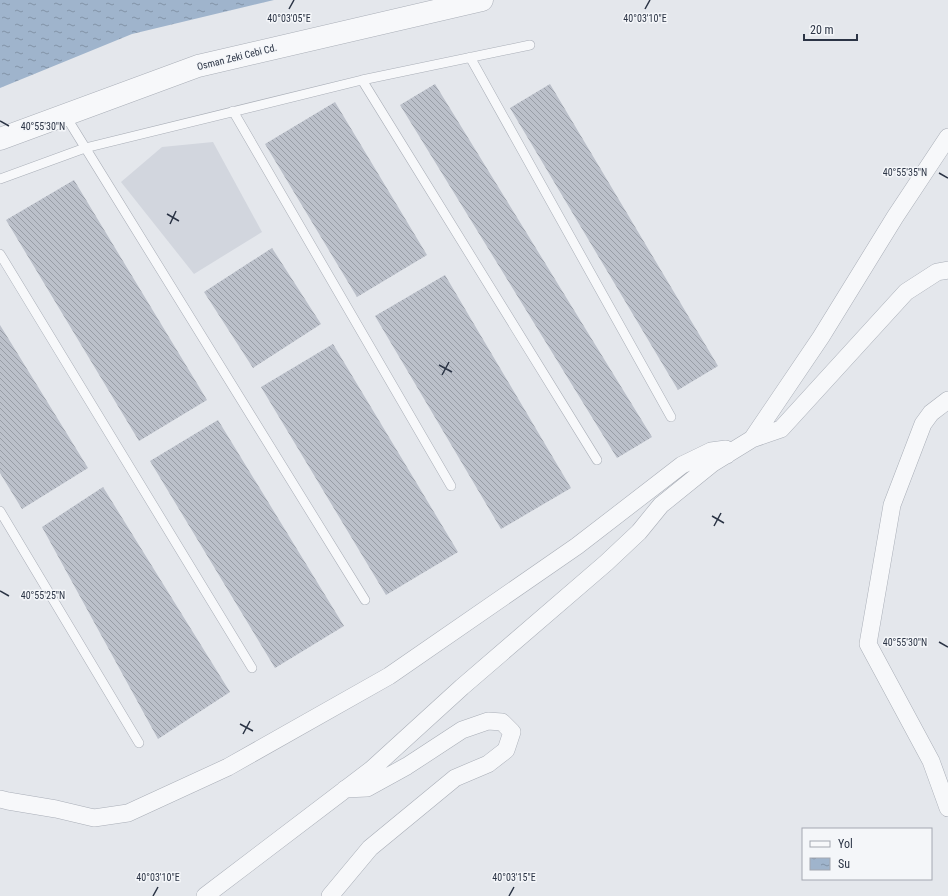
<svg xmlns="http://www.w3.org/2000/svg" width="948" height="896" font-family="'Roboto Condensed',sans-serif">
  <defs>
    <pattern id="water-ripples" width="26" height="14" patternUnits="userSpaceOnUse"><rect width="26" height="14" fill="#9fb4cc"/><path d="M2 4q2-2 4 0t4 0M15 11q2-2 4 0t4 0" fill="none" stroke="#8293a7"/></pattern>
    <pattern id="building-back-hatch" width="6" height="6" patternUnits="userSpaceOnUse"><rect width="6" height="6" fill="#bbc0ca"/><path d="M-1 5l2 2M0 0l6 6M5-1l2 2" fill="none" stroke="#989da6"/></pattern>
  </defs>
  <rect width="100%" height="100%" fill="#e4e7ec"/>
  <path fill="#d2d6de" d="M213,142L262,232L194,274L121,182L162,147Z"/>
  <path fill="url(#water-ripples)" d="M0,0H274L132,34L0,88Z"/>
  <path fill="url(#building-back-hatch)" d="M435,84L652,437L617,458L400,105Z
    M550,84L718,366L678,390L510,108Z
    M335,102L427,255L357,297L265,144Z
    M74,180L207,400L139,441L6,220Z
    M272,248L321,324L253,368L204,292Z
    M445,275L571,488L501,529L375,316Z
    M0,325L88,468L22,509L0,473Z
    M333,344L458,552L386,595L261,387Z
    M218,420L344,626L275,668L150,461Z
    M103,487L230,692L158,739L42,527Z"/>
  <g fill="none" stroke-linecap="round" stroke-linejoin="round">
    <g stroke="#a9aeb7" stroke-width="10">
      <path id="service" d="M470,57L671,417
        M362,80L597,460
        M233,111L451,486
        M65,115L365,600
        M0,179L85,148L362,80L530,45
        M0,254L252,668
        M0,511L139,743"/>
    </g>
    <g stroke="#a9aeb7" stroke-width="18">
      <path id="minor" d="M948,400L931,413L923,424L892,505L868,644L931,761L948,808
        M752,439L781,429L906,292L937,272L948,270
        M0,799L8,801L56,809L94,818L128,813L228,767L389,676L577,546L682,465L711,451L726,449L727,455
        M205,896L372,769L462,687L606,563L639,532L661,505L713,463L752,439L821,337L895,217L948,137
        M330,896L370,848L455,778L488,764L506,750L512,732L502,722L488,721L462,730L407,766L367,788L345,789"/>
    </g>
    <g stroke="#a9aeb7" stroke-width="23">
      <path id="tertiary" d="M0,139L198,66L482,0"/>
    </g>
    <use href="#service" stroke="#f7f8fa" stroke-width="9"/>
    <use href="#minor" stroke="#f7f8fa" stroke-width="17"/>
    <use href="#tertiary" stroke="#f7f8fa" stroke-width="22"/>
  </g>
  <path fill="none" stroke="#2b3445" stroke-width="1.5" d="M289,9L294,0M645,9L650,0M0,121L9,126M939,173L948,178M167,214L179,221M170,224L176,211M439,365L452,372M442,375L449,362M712,516L724,523M714,526L721,513M0,591L9,596M939,642L948,647M240,724L253,731M243,734L250,721M153,896L158,887M509,896L514,887"/>
  <g text-anchor="middle" dominant-baseline="central" stroke-width="3" stroke-linejoin="round" paint-order="stroke">
    <g font-size="10" fill="#2b3445" stroke="#f4f6f9">
      <text transform="translate(237 57) rotate(-14)">Osman Zeki Cebi Cd.</text>
    </g>
  </g>
  <g font-size="10" text-anchor="middle" fill="#2b3445" stroke="#f4f6f9" stroke-width="3" stroke-linejoin="round" paint-order="stroke">
    <text x="289" y="22">40°03'05"E</text>
    <text x="645" y="22">40°03'10"E</text>
    <text x="43" y="130">40°55'30"N</text>
    <text x="905" y="176">40°55'35"N</text>
    <text x="43" y="599">40°55'25"N</text>
    <text x="905" y="646">40°55'30"N</text>
    <text x="158" y="881">40°03'10"E</text>
    <text x="514" y="881">40°03'15"E</text>
  </g>
  <rect x="802" y="828" width="130" height="52" fill="#f4f6f9" stroke="#a4a8b1"/>
  <rect x="810" y="841" width="20" height="6" fill="#f7f8fa" stroke="#a4a8b1"/>
  <text x="838" y="848" font-size="12" fill="#2b3445">Yol</text>
  <rect x="810" y="858" width="20" height="12" fill="url(#water-ripples)" stroke="#a4a8b1"/>
  <text x="838" y="868" font-size="12" fill="#2b3445">Su</text>
  <path d="M804 34v6h53v-6" fill="none" stroke="#2b3445" stroke-width="2"/>
  <text x="810" y="34" font-size="12" fill="#2b3445" stroke="#f4f6f9" stroke-width="3" paint-order="stroke">20 m</text>
</svg>
